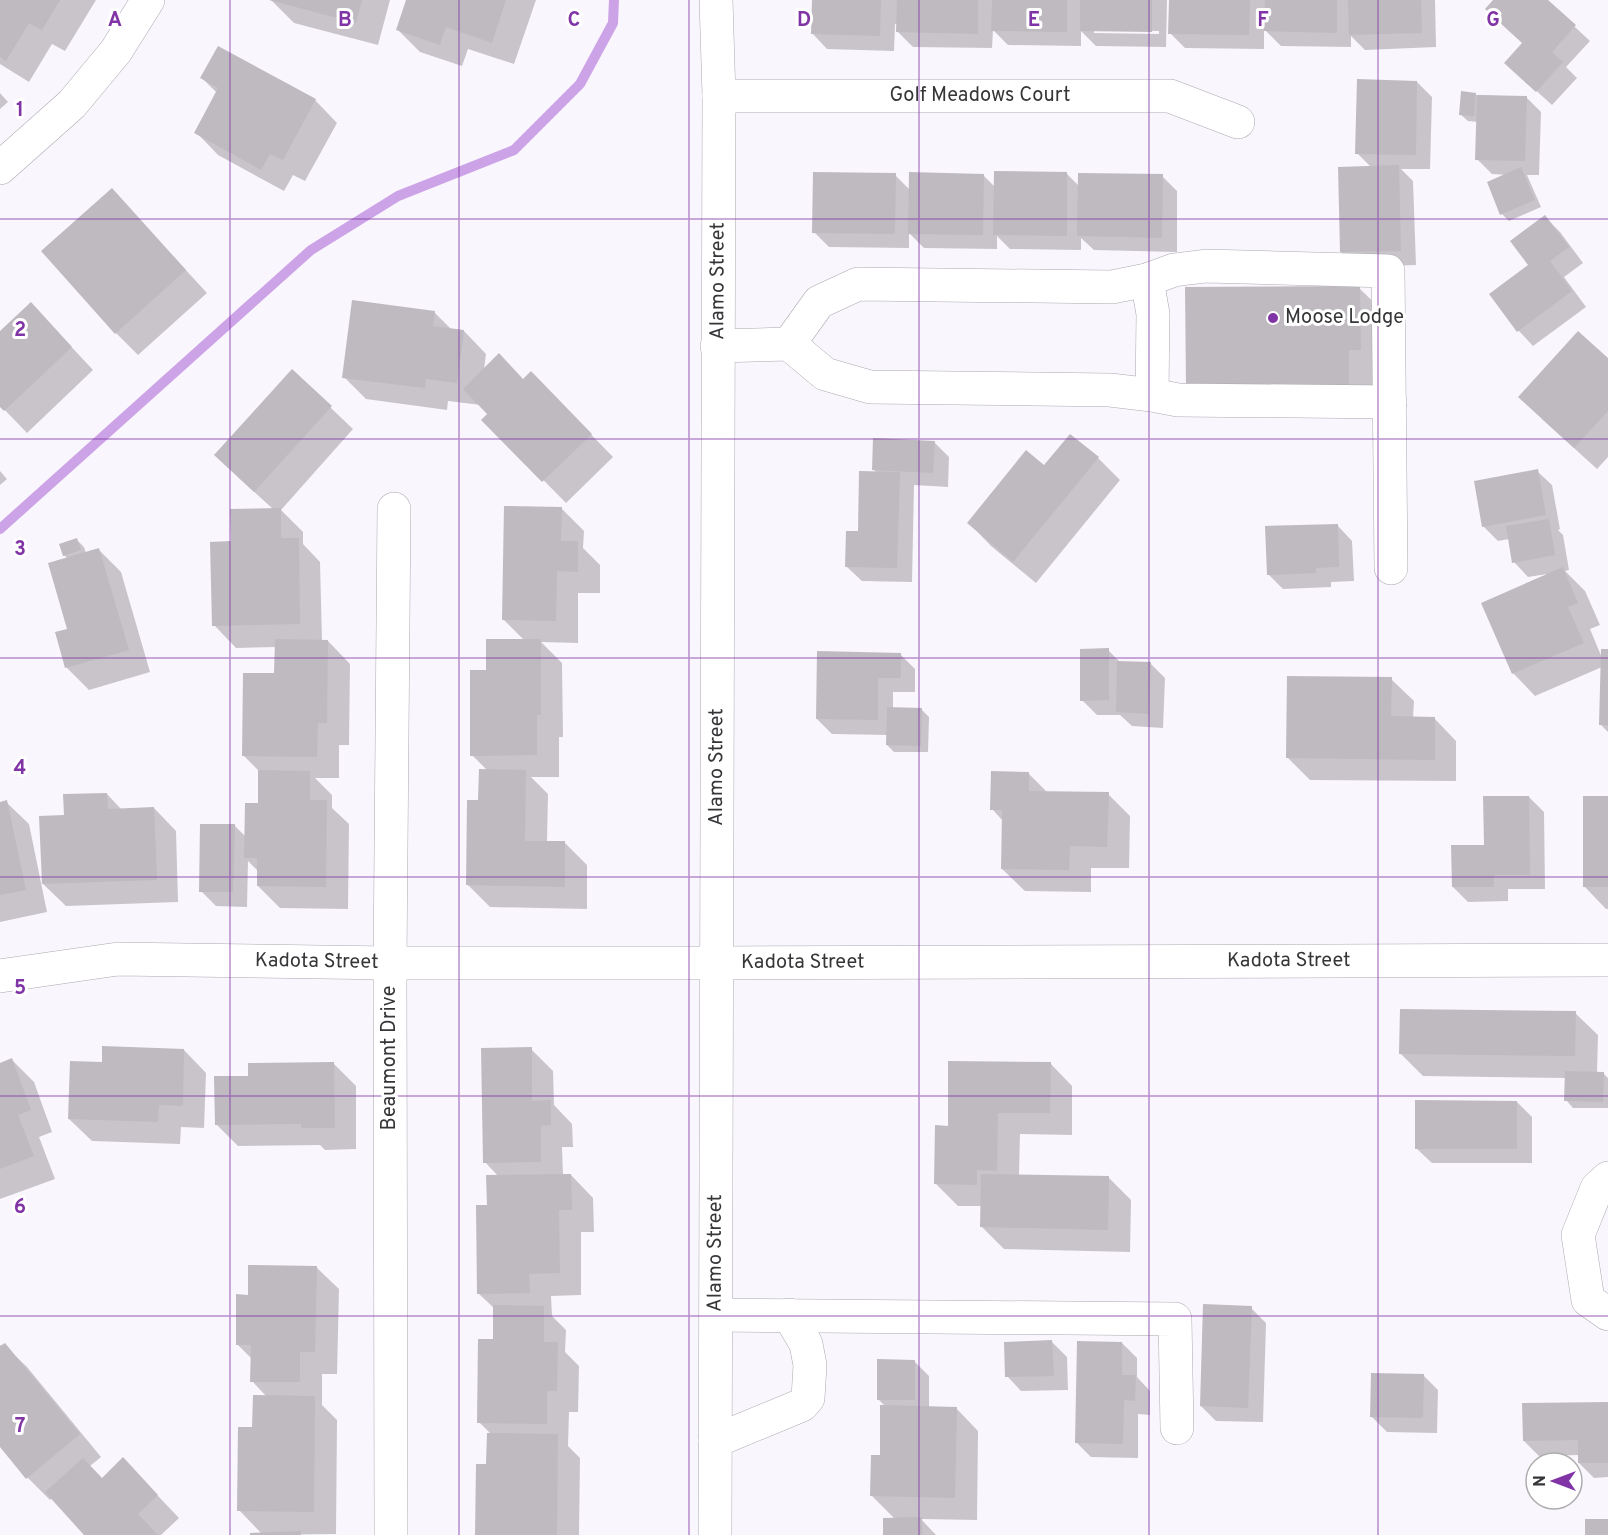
<svg xmlns="http://www.w3.org/2000/svg" width="1608" height="1535" font-family="Overpass,sans-serif">
  <rect width="100%" height="100%" fill="#faf6fd"/>
  <path fill="#0003" fill-rule="evenodd" d="M0,0H96L65,51L52,44L29,82L0,64Z
    M271,0H390L378,45L294,23Z
    M408,0H536L514,64L468,49L462,66L420,52L398,30Z
    M813,0H1167L1166,47L1096,46L1081,31V46L1008,45L993,30L992,48L913,47L898,32V24H895L894,51L827,49L813,34ZM1094,30L1159,31V34L1094,33Z
    M1170,0H1435L1436,47L1365,50L1351,36V47L1281,46L1264,29V49L1185,48L1170,33Z
    M1495,0H1546L1590,41L1566,67L1577,78L1552,105L1521,77L1524,44Z
    M202,78L315,100L337,123L305,181L293,175L284,191L218,155L196,132L217,93Z
    M1417,82L1432,97L1430,169H1401L1413,181L1416,265L1356,267L1341,252L1371,167L1357,153Z
    M0,93L8,102L0,109Z
    M1475,95L1526,97L1541,112L1539,175H1527L1541,207L1509,221L1502,214L1507,175L1492,174L1477,159L1478,122L1468,121L1460,114Z
    M1067,174L1079,186L1162,176L1177,191V252L1094,250L1081,238V250L1010,249L997,236V249L924,248L909,233V248L829,247L814,232L895,175L910,190L983,175L995,187Z
    M112,190L207,293L138,355L116,333Z
    M1545,217L1560,232L1583,263L1564,277L1586,307L1533,346L1519,331L1491,294L1530,265Z
    M1359,288L1389,317L1377,416L1216,417Z
    M434,312L452,330L464,331L486,354L484,370L524,380L531,373L613,457L566,503L484,420L489,414L481,405L448,401L447,410L366,399L344,377Z
    M53,327L93,370L27,433L0,405V333Z
    M1608,360V457L1597,469L1542,419Z
    M292,371L353,429L281,510L303,532V544L320,562L322,641H328L350,664L349,745H339V778H315L332,795V808L349,824L348,909L280,908L258,886V871L248,861L247,907L216,906L201,891L234,825L246,837L259,805L260,772L243,755L276,675V647L236,648L214,625L233,543L273,509L238,477Z
    M934,442L949,457L948,487L914,485L912,582L862,581L847,567L877,473L873,469Z
    M1098,458L1120,480L1036,583L991,546L969,523L1044,468Z
    M0,471L7,479L0,485Z
    M1537,471L1552,485L1560,529L1558,530L1563,535L1569,570L1565,571L1585,591L1600,625L1590,629L1602,658L1608,650V732L1600,724L1602,667L1535,696L1513,673L1547,574L1528,577L1514,562L1509,539L1498,541L1483,526Z
    M561,508L584,531L583,548L600,565V593H578V643L541,642L562,663L563,737H559V777H531L548,794L547,842L565,843L587,865V909L490,907L468,885L480,802L488,771L472,755L487,671L525,641L504,620Z
    M1338,526L1352,541L1354,581L1331,582V587L1283,589L1268,574Z
    M77,540L84,547L86,553L99,550L121,572L150,672L89,690L67,668L57,633L69,630L68,559L64,555Z
    M1108,650L1121,663H1150L1165,678L1163,728L1132,726L1120,715H1097L1082,700Z
    M900,654L915,669V692H893V709L922,710L929,717L928,752H894L887,745V735L832,734L817,719Z
    M1391,679L1414,701L1413,718H1434L1456,741V781L1310,780L1288,758Z
    M1028,773L1047,792L1108,794L1130,816L1129,868H1091V892L1025,891L1002,869L1003,821L992,809Z
    M107,794L122,810L154,808L176,831L178,902L66,906L43,884L65,817Z
    M1529,797L1544,812L1545,889H1508V901L1468,902L1453,887L1485,846Z
    M1608,797V909H1606L1584,886Z
    M6,802L29,824L47,912L0,922V803Z
    M1575,1013L1598,1035L1597,1073H1603L1608,1078V1108H1573L1566,1100L1567,1078L1423,1076L1401,1054Z
    M531,1049L553,1071L554,1105L572,1124L573,1147H562L563,1175H571L593,1198L594,1232H581V1295L551,1296L552,1316L566,1330L565,1352L579,1366L578,1412H569L568,1446L580,1458L579,1535H476L492,1435L479,1422L494,1341L495,1309L478,1293L488,1207L498,1176L485,1162Z
    M184,1050L206,1073L204,1128L181,1127L180,1144L92,1141L69,1119L103,1064Z
    M12,1060L34,1082L52,1132L39,1137L55,1179L0,1199V1064Z
    M333,1063L356,1086V1149L325,1150L320,1145L238,1146L216,1124L250,1077Z
    M1050,1063L1072,1086V1135L1020,1134L1019,1176L1109,1178L1131,1200L1130,1252L1004,1249L982,1227V1206H958L936,1184L949,1127Z
    M1517,1102L1532,1117V1163H1432L1417,1149Z
    M316,1267L339,1289L337,1374H322V1405L337,1420L336,1534L252,1535L262,1534L239,1510L254,1428L267,1397L252,1381V1359L237,1344L249,1297Z
    M1251,1308L1266,1323L1263,1422L1216,1421L1201,1406Z
    M1052,1342L1067,1357L1068,1390L1021,1391L1007,1376Z
    M1122,1343L1137,1358V1377L1150,1391V1415L1138,1414V1458L1091,1457L1076,1442Z
    M0,1345L2,1347L4,1345L27,1367L101,1457L90,1466L102,1479L123,1459L179,1518L161,1535H87L52,1498L50,1500L28,1478L0,1444Z
    M914,1361L929,1376V1408H956L978,1431L977,1520L921,1519L936,1535H884L895,1519L872,1496L881,1456L886,1407L878,1399Z
    M1423,1375L1438,1390L1437,1433L1387,1432L1372,1417Z
    M1608,1403V1477L1594,1478L1579,1463V1455L1539,1456L1524,1441Z"/>
  <g fill="none" stroke-linecap="round" stroke-linejoin="round">
    <path stroke="#cca3e6" stroke-width="10" d="M0,529L311,250L398,196L514,150L580,84L613,23L614,0"/>
  </g>
  <path fill="#bebac0" d="M0,0H60L42,30L29,23L6,61L0,57Z
    M269,0H362L356,23Z
    M406,0H506L492,43L446,27L440,45L396,30Z
    M812,0H881L880,36L811,34Z
    M897,0H978V34L896,32Z
    M992,0H1067V32L991,31Z
    M1080,0H1152V32L1080,31Z
    M1169,0H1250L1249,35L1168,34Z
    M1265,0H1337V33L1264,31Z
    M1348,0H1421L1422,33L1349,35Z
    M1493,0H1548L1576,25L1552,52L1563,62L1536,92L1504,63L1522,43L1485,9Z
    M218,46L316,99L283,160L270,154L261,170L194,133L218,88L200,78Z
    M1357,79L1417,81L1416,155L1355,154Z
    M1461,91L1476,93L1474,116L1459,115Z
    M1477,95L1527,96L1525,161L1475,160Z
    M1399,165L1401,251L1340,252L1338,167Z
    M1521,167L1535,200L1500,215L1487,182Z
    M994,171L1067,172V236L993,235Z
    M813,172L896,173L895,234L812,233Z
    M909,172L984,174L983,235L908,234Z
    M1078,173L1163,174L1162,238L1077,236Z
    M112,188L186,270L115,334L41,251Z
    M1545,215L1569,247L1550,261L1572,291L1517,332L1489,294L1528,265L1510,241Z
    M1360,286L1361,350H1349V387L1186,388L1185,287Z
    M352,300L435,311L433,326L464,330L457,383L426,379L425,388L342,378Z
    M31,302L72,347L4,411L0,407V331Z
    M1578,331L1608,358V411L1574,448L1518,397Z
    M499,353L523,379L531,371L592,434L542,482L481,420L487,414L463,389Z
    M292,369L332,406L254,492L214,455Z
    M1070,434L1099,457L1013,562L967,523L1026,450L1044,465Z
    M873,438L935,441L933,473L872,470Z
    M1538,469L1546,515L1482,527L1474,481Z
    M859,471L900,472L897,568L845,567L846,531H858Z
    M504,506L562,507L561,541H578V572L557,571L556,621L502,620Z
    M281,508V538H299L300,624L212,626L210,542L231,541L230,509Z
    M1549,519L1555,555L1512,563L1506,526Z
    M1338,524L1339,567L1316,568V573L1267,575L1265,526Z
    M77,538L81,550L63,556L59,544Z
    M99,548L129,650L65,668L55,632L67,629L48,563Z
    M1563,567L1578,603L1568,607L1584,643L1512,674L1481,603Z
    M275,639L328,640L327,723H318L317,757L242,756L243,673H274Z
    M486,639H541V715H537V755L470,756V670H486Z
    M1109,648V700L1080,701V649Z
    M1601,649H1608V725H1599Z
    M817,651L901,653V678H878V720L816,719Z
    M1117,661L1151,662L1149,714L1116,712Z
    M1287,676L1392,677L1391,716L1435,717V760L1286,758Z
    M887,707L922,708L921,746L886,745Z
    M479,769L526,770L525,841H565V887L466,885L467,800H478Z
    M258,770L310,771V800H327L326,887L257,886V858H244L245,803H258Z
    M991,771L1029,772V791L1109,792L1107,847L1070,846L1069,870L1001,869L1002,810H990Z
    M107,793L108,809L154,807L157,880L42,884L39,816L64,815L63,794Z
    M1483,796H1529L1530,875H1494V887H1452L1451,845H1484Z
    M1583,796H1608V887H1583Z
    M7,800L26,890L0,895V802Z
    M200,824H235L233,892H199Z
    M1400,1009L1576,1011L1575,1056L1399,1054Z
    M102,1046L184,1049L183,1106L159,1105L158,1122L68,1119L70,1061L102,1062Z
    M532,1047V1101L551,1100V1125L541,1126V1162L483,1163L481,1048Z
    M12,1058L31,1110L18,1115L34,1156L0,1169V1063Z
    M948,1061L1051,1062L1050,1113H998L997,1171L977,1170V1185L934,1184L935,1125L948,1126Z
    M334,1062L335,1128H301V1124L215,1125L214,1076H248V1063Z
    M1565,1071L1604,1072L1603,1102L1564,1101Z
    M1415,1100L1517,1101V1149H1415Z
    M571,1174L572,1210H559L560,1273L529,1274L530,1293L477,1294L476,1205H487L486,1175Z
    M981,1174L1109,1176L1108,1230L980,1227Z
    M248,1265L317,1266L315,1352H300V1382H250L251,1345H236V1294L248,1295Z
    M1203,1304L1252,1306L1248,1408L1200,1406Z
    M493,1305L544,1306V1342H558L557,1391H547V1424L477,1423L478,1339H493Z
    M1052,1340L1054,1376L1005,1377L1004,1342Z
    M1077,1341L1122,1342V1375H1136L1135,1401L1124,1400L1123,1444L1075,1443Z
    M5,1343L80,1434L26,1479L0,1447V1346Z
    M877,1359L915,1360V1400H877Z
    M1371,1373L1424,1374L1423,1418L1370,1417Z
    M253,1395L315,1396L314,1512L237,1511L238,1427H252Z
    M1608,1402V1463H1578V1440L1523,1441L1522,1403Z
    M880,1405L957,1407L955,1498L870,1496L871,1455H880Z
    M487,1433L558,1434L557,1535H475L476,1464H486Z
    M123,1457L158,1495L138,1514L158,1535H84L45,1492L83,1458L102,1478Z
    M922,1517V1535H883V1518Z
    M1585,1519H1608V1535H1585Z
    M301,1531V1535H250V1533Z"/>
  <g fill="none" stroke-linecap="round" stroke-linejoin="round">
    <g stroke="#ada9b0" stroke-width="34">
      <g id="minor">
        <path id="s1" d="M719,96H1170L1238,122"/>
        <path d="M0,168L72,104L116,51L148,0"/>
        <path d="M1147,280L1153,314L1152,395"/>
        <path d="M789,344L819,302L858,284L1112,287L1147,280L1174,270L1206,266L1388,271L1391,568"/>
        <path d="M717,346L789,344L825,374L870,387L1110,390L1152,395L1178,400L1390,402"/>
        <path id="s2" d="M0,976L118,959L390,963H716L1608,960"/>
        <path d="M1608,1178L1597,1188L1578,1235L1588,1300L1608,1314"/>
        <path d="M716,1315L1175,1319L1177,1428"/>
        <path d="M715,1441L802,1405L808,1398L810,1365L806,1344L789,1315"/>
        <path d="M391,1535L390,963L394,509"/>
      </g>
    </g>
    <g stroke="#ada9b0" stroke-width="34">
      <g id="major">
        <path id="s3" d="M715,1535L719,96L716,0"/>
      </g>
    </g>
    <use href="#minor" stroke="#fff" stroke-width="33"/>
    <use href="#major" stroke="#fff" stroke-width="33"/>
  </g>
  <path fill="none" stroke="#8034a6" stroke-width="1.5" stroke-opacity="0.55" d="M230,0V1535M459,0V1535M689,0V1535M919,0V1535M1149,0V1535M1378,0V1535M0,219H1608M0,439H1608M0,658H1608M0,877H1608M0,1096H1608M0,1316H1608"/>
  <circle fill="#8034a6" stroke="#fff" stroke-width="2" cx="1273" cy="318" r="6"/>
  <g text-anchor="middle" dominant-baseline="central" stroke-width="6" stroke-linejoin="round" paint-order="stroke">
    <g font-size="20" fill="#363538" stroke="#fff">
      <text stroke="none"><textPath href="#s1" startOffset="261">Golf Meadows Court</textPath></text>
      <text stroke="none"><textPath href="#s3" startOffset="1254">Alamo Street</textPath></text>
      <text stroke="none"><textPath href="#s3" startOffset="768">Alamo Street</textPath></text>
      <text stroke="none"><textPath href="#s2" startOffset="318">Kadota Street</textPath></text>
      <text stroke="none"><textPath href="#s2" startOffset="1290">Kadota Street</textPath></text>
      <text stroke="none"><textPath href="#s2" startOffset="804">Kadota Street</textPath></text>
      <text transform="translate(390 1058) rotate(-90)">Beaumont Drive</text>
      <text stroke="none"><textPath href="#s3" startOffset="282">Alamo Street</textPath></text>
    </g>
    <g font-size="20" fill="#363538" stroke="#fff" text-anchor="start">
      <text x="1285" y="318">Moose Lodge</text>
    </g>
  </g>
  <g font-size="20" text-anchor="middle" font-weight="bold" fill="#8034a6" stroke="#fff" stroke-width="6" stroke-linejoin="round" paint-order="stroke">
    <text x="115" y="26">A</text>
    <text x="345" y="26">B</text>
    <text x="574" y="26">C</text>
    <text x="804" y="26">D</text>
    <text x="1034" y="26">E</text>
    <text x="1263" y="26">F</text>
    <text x="1493" y="26">G</text>
    <text x="20" y="116">1</text>
    <text x="20" y="336">2</text>
    <text x="20" y="555">3</text>
    <text x="20" y="774">4</text>
    <text x="20" y="994">5</text>
    <text x="20" y="1213">6</text>
    <text x="20" y="1432">7</text>
  </g>
  <g transform="translate(1554 1481) rotate(270)"><circle r="28" fill="#ffffff" stroke="#afaeaf" stroke-width="1.5"/>
  <path d="M0-4.5L10 22L0 15L-10 22Z" fill="#8034a6"/>
  <text y="-9" font-size="16" font-weight="bold" text-anchor="middle" fill="#363538">N</text>
  </g>
</svg>
